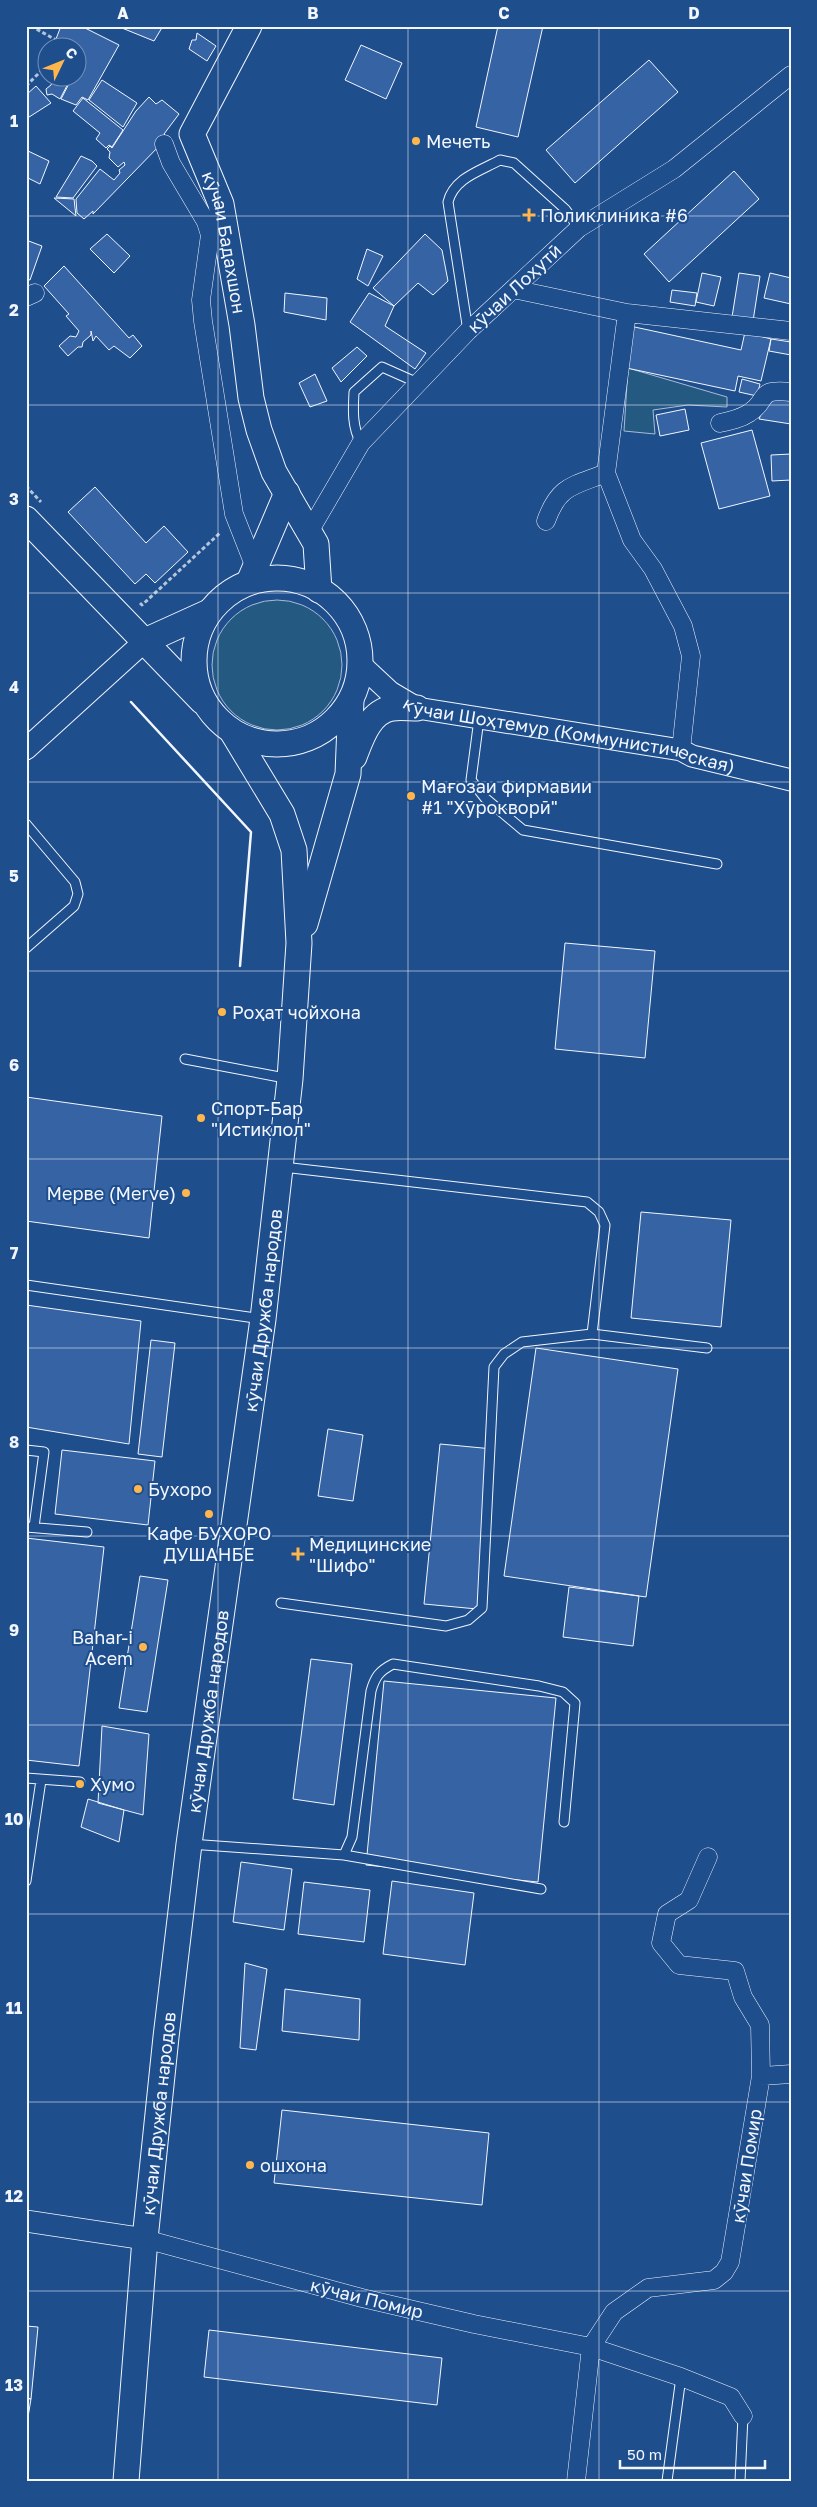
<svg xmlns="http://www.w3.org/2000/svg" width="817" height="2507" font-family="'Golos Text',sans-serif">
  <rect width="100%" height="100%" fill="#1f4e8c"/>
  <path fill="#245a82" stroke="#a8bbd7" d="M628,368L727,397V407L688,405L653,410L655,434L624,431Z
    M212 665a65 65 0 1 1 130 0a65 65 0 1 1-130 0Z"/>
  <path fill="#3563a3" stroke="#f2f6ff" d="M61,26H81L119,45L88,100L82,97L76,105L61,99L72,78H78V67L84,54L78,51V48H72L56,39Z
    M117,26H163L154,41Z
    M498,26H543L518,137L476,127Z
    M197,33L216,46L207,61L189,49L192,40H196Z
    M361,45L402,63L386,99L345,80Z
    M649,60L678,92L575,183L546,150Z
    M54,78H71L60,99L52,94L47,95L46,89L51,85Z
    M102,80L137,103L123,127L89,100Z
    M36,86L51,103L26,119V95Z
    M149,97L156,104L162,100L179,114L164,134L166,136L162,143L93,214V211L84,219L77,213L76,199L100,169L114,180L120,173L119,170L125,165L124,162L118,167L109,158L110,152L107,149L110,146L112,148L136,111Z
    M83,98L123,130L112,147L109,145L106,148L96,139L100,133L73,111Z
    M26,150L49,161L40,184L26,177Z
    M81,156L92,161L97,166L73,198L56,197Z
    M734,171L759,199L669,282L644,254Z
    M54,198L74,199L76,216Z
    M107,234L130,256L114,273L90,249Z
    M425,234L442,250L448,281L433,295L418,283L394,306L373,288Z
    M26,240L42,246L30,280L26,279Z
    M367,249L383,256L368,286L357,279Z
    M64,266L129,338L133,335L142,346L130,358L114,346L109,350L96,336L93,341L91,331V335L83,342L82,347H78L68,356L59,346L70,336L76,337L79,331L66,316L69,314L44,286Z
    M702,273L721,277L714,306L696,302Z
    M739,273L760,276L753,321L732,317Z
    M770,273L791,278V304L764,298Z
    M672,290L697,293L695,306L670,302Z
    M285,293L327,298L326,320L284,312Z
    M369,293L394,306L385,326L426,353L415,369L350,322Z
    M630,326L741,350L745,332L771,339L761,381L738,376L735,391L622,367Z
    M771,339L791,342V355L769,351Z
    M357,347L367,356L341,382L332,368Z
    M315,374L327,401L310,407L299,383Z
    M742,379L760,384L757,396L739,392Z
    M768,398L791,401V424L759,419Z
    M685,409L689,430L660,436L656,415Z
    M752,430L770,496L719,509L701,443Z
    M791,454V480L772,481L771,455Z
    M95,487L146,543L164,526L188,552L155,583L146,574L135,584L68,512Z
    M565,943L655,951L645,1058L555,1049Z
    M26,1097L162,1116L149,1238L26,1221Z
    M641,1212L731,1220L721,1327L631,1318Z
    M26,1305L141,1321L129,1444L26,1427Z
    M151,1340L175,1343L162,1457L138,1454Z
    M536,1348L678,1369L646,1597L504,1576Z
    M328,1429L363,1435L353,1501L318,1496Z
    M440,1444L493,1449L477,1609L424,1604Z
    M62,1450L155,1461L148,1525L55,1514Z
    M26,1538L104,1547L79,1766L26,1760Z
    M140,1576L168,1580L147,1712L119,1708Z
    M569,1587L639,1596L633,1646L563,1637Z
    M311,1659L352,1664L334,1805L293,1799Z
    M384,1681L556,1698L538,1882L366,1865Z
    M102,1726L149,1734L143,1815L98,1803Z
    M88,1799L124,1810L119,1842L81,1827Z
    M241,1862L292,1869L284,1930L233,1922Z
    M392,1881L474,1893L465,1965L383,1954Z
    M304,1882L370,1890L364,1942L298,1934Z
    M245,1963L267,1969L256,2050L240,2048Z
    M285,1989L360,1999L359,2040L282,2031Z
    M282,2110L489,2133L482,2205L274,2183Z
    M26,2326L38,2327L31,2399L26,2398Z
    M209,2330L442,2358L437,2405L204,2377Z
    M26,2398L31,2399L26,2429Z"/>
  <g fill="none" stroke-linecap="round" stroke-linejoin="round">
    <g stroke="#f2f6ff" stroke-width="11">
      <path id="service" d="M468,331L448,202C454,178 480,171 500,160L514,163L565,209L579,228
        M361,443C352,427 353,410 354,392L382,367L418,383
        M479,719L471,780L485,798L523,830L717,864
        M26,824L75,882L78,894L74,906L26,948
        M185,1059L290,1079
        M283,1167L587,1202L599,1212L605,1225L592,1334
        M26,1285L262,1319
        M26,1450L44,1452L34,1527
        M26,1527L87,1532
        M281,1603L446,1626L468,1620L482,1608L494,1367L504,1354L522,1342L592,1334L707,1348
        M26,1778L80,1782
        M190,1844L344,1855L352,1837L371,1691C375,1677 379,1671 393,1664L539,1686L563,1692L575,1703L564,1822
        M344,1855L541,1889
        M26,1881L41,1780
        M667,2481L681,2377
        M740,2481L743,2416"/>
    </g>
    <g stroke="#f2f6ff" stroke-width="19">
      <path id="minor" d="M164,144L171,163L206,222L210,235L201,300L203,321L234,514L256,570
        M513,289L627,313L791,331
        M26,297L35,293
        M627,313L606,473L632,540L653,569L683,626L691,656L681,750
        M720,423C730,421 740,419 749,413C770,400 755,388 791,392
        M546,521C559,485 573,486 606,473
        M309,532L361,443L468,331L579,228L674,169L791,75
        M708,1857L689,1900L667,1914L661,1943L679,1965L735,1971L743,1997L760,2025L761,2076
        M145,2239L362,2298L474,2324L591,2347L681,2377L731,2397L743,2416
        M576,2481L591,2347L614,2312L648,2288L714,2280L724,2272L730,2262L761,2076L791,2074"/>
    </g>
    <g stroke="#f2f6ff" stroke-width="23">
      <g id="tertiary">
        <path id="s1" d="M361,665L390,692L417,708L681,750L692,756L791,780"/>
        <path d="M26,749L145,641"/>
        <path d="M26,2221L145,2239"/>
      </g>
    </g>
    <g stroke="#f2f6ff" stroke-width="27">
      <g id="secondary">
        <path id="s2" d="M249,26L192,134L221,204L242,325L251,398L259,430L274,472L316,544L319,590"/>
        <path d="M26,519L202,701"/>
        <circle cx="277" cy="661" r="83"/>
        <path d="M249,582L287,493"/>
        <path d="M145,641L209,612"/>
        <path d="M354,757C361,739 369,712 392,708C400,707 409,708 417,708"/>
        <path d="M305,924L348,774L351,700"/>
        <path id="s3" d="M126,2481L145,2239L166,2037L189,1844L263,1319L290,1079L299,943L294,850L282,814L233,733"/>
      </g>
    </g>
    <path stroke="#b3c4dc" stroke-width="3" stroke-dasharray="4 2.5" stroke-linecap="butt" d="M31,26L65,45L63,48
      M26,86L48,64
      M26,486L41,502
      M140,603L142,605L221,532"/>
    <use href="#service" stroke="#1f4e8c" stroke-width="9"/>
    <use href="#minor" stroke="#1f4e8c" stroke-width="18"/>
    <use href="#tertiary" stroke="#1f4e8c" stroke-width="21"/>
    <use href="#secondary" stroke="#1f4e8c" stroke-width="25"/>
    <path stroke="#f2f6ff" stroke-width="2.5" d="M131,702L251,832L240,966"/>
  </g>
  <path fill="none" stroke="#f2f6ff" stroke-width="1" stroke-opacity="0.55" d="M218,26V2481M408,26V2481M599,26V2481M26,216H791M26,405H791M26,593H791M26,782H791M26,971H791M26,1159H791M26,1348H791M26,1536H791M26,1725H791M26,1914H791M26,2102H791M26,2291H791"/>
  <g fill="#ffb74d" stroke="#1f4e8c" stroke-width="2">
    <circle cx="416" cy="141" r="5"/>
    <path d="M526.5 207.5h5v5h5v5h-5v5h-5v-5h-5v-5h5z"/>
    <circle cx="411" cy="796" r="5"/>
    <circle cx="222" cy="1012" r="5"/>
    <circle cx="201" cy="1118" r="5"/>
    <circle cx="186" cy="1193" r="5"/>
    <circle cx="138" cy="1489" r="5"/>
    <circle cx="209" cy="1514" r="5"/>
    <path d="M295.5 1546.5h5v5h5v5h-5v5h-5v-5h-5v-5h5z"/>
    <circle cx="143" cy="1647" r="5"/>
    <circle cx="80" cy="1784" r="5"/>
    <circle cx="250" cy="2165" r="5"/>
  </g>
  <g text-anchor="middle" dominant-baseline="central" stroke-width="4" stroke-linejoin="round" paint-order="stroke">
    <g font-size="18" fill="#f2f6ff" stroke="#1f4e8c" text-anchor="start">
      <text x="426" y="141">Мечеть</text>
      <text x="540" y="215">Поликлиника #6</text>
      <text x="421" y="786">Мағозаи фирмавии<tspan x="421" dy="21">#1 "Хӯрокворӣ"</tspan></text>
      <text x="232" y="1012">Роҳат чойхона</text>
      <text x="211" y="1108">Спорт-Бар<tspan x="211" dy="21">"Истиклол"</tspan></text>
      <text x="176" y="1193" text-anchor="end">Мерве (Merve)</text>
      <text x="148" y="1489">Бухоро</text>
      <text x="209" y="1533" text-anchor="middle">Кафе БУХОРО<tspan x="209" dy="21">ДУШАНБЕ</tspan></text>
      <text x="309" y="1544">Медицинские<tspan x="309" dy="21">"Шифо"</tspan></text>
      <text x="133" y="1637" text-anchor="end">Bahar-i<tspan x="133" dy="21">Acem</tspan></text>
      <text x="90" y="1784">Хумо</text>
      <text x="260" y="2165">ошхона</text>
    </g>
    <g font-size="18" fill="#f2f6ff" stroke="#1f4e8c">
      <text stroke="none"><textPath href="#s2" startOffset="236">кӯчаи Бадахшон</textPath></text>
      <text transform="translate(514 288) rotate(-43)">кӯчаи Лоҳутӣ</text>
      <text stroke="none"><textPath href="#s1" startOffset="226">кӯчаи Шоҳтемур (Коммунистическая)</textPath></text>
      <text stroke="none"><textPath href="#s3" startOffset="1179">кӯчаи Дружба народов</textPath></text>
      <text stroke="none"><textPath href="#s3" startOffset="774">кӯчаи Дружба народов</textPath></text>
      <text stroke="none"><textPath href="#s3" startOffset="369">кӯчаи Дружба народов</textPath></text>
      <text transform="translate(746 2166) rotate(-81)">кӯчаи Помир</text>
      <text transform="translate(367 2298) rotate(14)">кӯчаи Помир</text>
    </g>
  </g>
  <rect width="817" height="2507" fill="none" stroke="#1f4e8c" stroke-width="55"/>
  <g transform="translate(62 62) rotate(47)"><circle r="24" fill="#1f4e8c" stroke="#7391ba"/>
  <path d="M0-4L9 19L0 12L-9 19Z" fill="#ffb74d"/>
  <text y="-8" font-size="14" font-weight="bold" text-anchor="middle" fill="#f2f6ff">С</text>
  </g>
  <path d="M620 2460v8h145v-8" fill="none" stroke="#f2f6ff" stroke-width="2.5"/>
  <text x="627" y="2460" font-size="15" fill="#f2f6ff" stroke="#1f4e8c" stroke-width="4" paint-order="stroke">50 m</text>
  <rect x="28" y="28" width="762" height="2452" fill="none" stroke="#f2f6ff" stroke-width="2"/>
  <g font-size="16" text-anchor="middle" font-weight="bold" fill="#f2f6ff">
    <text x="123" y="19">A</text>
    <text x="313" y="19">B</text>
    <text x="504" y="19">C</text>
    <text x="694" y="19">D</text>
    <text x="14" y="127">1</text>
    <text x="14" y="316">2</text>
    <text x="14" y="505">3</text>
    <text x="14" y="693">4</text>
    <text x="14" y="882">5</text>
    <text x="14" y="1071">6</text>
    <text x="14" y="1259">7</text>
    <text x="14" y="1448">8</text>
    <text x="14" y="1636">9</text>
    <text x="14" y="1825">10</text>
    <text x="14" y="2014">11</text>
    <text x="14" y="2202">12</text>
    <text x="14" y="2391">13</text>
  </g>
</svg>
